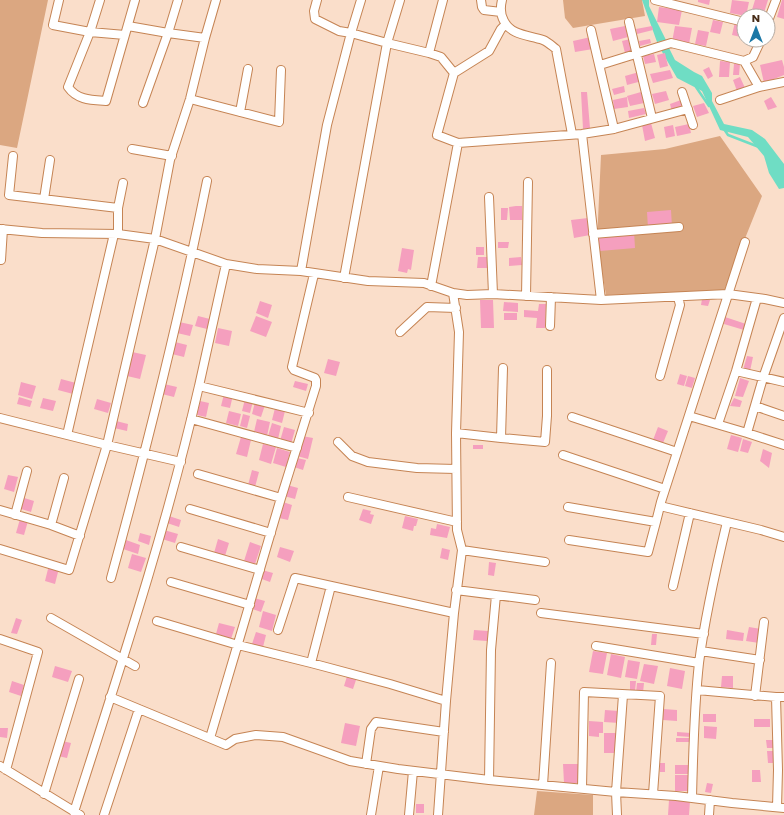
<svg xmlns="http://www.w3.org/2000/svg" width="784" height="815" font-family="Poppins,sans-serif">
  <rect width="100%" height="100%" fill="#fadeca"/>
  <path fill="#dba781" d="M0,0H48L17,148L0,145Z
    M563,0H642L645,16L573,28L565,18Z
    M720,136L762,196L724,291L606,295L597,241L601,155L665,149Z
    M537,791L593,795V815H534Z"/>
  <path fill="#6fddc4" d="M642,0H649V6L666,40L657,42Z
    M669,48L675,60L694,72L702,76L712,93V101L724,124L752,130L765,139L784,164V188L779,189L769,173L764,156L748,137L720,130L702,91L677,78L661,50Z"/>
  <g fill="none" stroke-linecap="round" stroke-linejoin="round">
    <path stroke="#6fddc4" stroke-width="2.5" d="M696,87L709,106
      M724,129L728,135L759,147"/>
  </g>
  <path fill="#f59fbe" d="M698,0H710L709,5L698,2Z
    M732,0L749,2L746,16L730,13Z
    M755,0H768L763,16L751,13Z
    M782,0H784V19L777,17Z
    M659,7L682,10L679,25L657,22Z
    M713,20L723,22L720,34L710,32Z
    M735,22L744,25L741,37L732,35Z
    M625,26L628,37L613,41L610,29Z
    M652,26L653,30L637,34L636,29Z
    M675,26L692,28L689,44L672,42Z
    M698,30L709,32L706,46L695,44Z
    M591,37L593,49L575,52L573,41Z
    M630,39L633,51L625,53L622,41Z
    M650,39L651,43L640,46L639,41Z
    M665,53L668,66L660,68L657,55Z
    M654,54L656,62L645,64L643,56Z
    M782,60L784,67V75L764,83L760,65Z
    M720,61L730,62L729,77H719Z
    M734,64H740L739,75H733Z
    M709,67L713,76L708,79L703,70Z
    M670,70L673,78L653,83L650,74Z
    M639,72L642,81L627,85L625,76Z
    M740,77L745,88L737,91L733,80Z
    M624,86L625,92L614,95L612,89Z
    M666,91L669,100L655,104L652,94Z
    M581,92H587L590,128L583,129Z
    M641,92L644,103L630,106L627,96Z
    M627,97L628,107L614,109L613,100Z
    M771,97L777,107L768,110L764,101Z
    M681,100L684,109L672,112L670,104Z
    M704,103L709,113L697,117L693,106Z
    M644,108L646,114L629,118L628,111Z
    M651,123L655,138L645,141L642,125Z
    M689,124L691,133L677,136L675,127Z
    M673,125L675,136L666,138L664,127Z
    M516,206H522V220H510L509,207Z
    M501,208H508L507,220H501Z
    M671,210L672,227L648,228L647,212Z
    M588,218L590,235L574,238L571,220Z
    M634,231L635,248L600,251L598,234Z
    M498,242H509L508,248H498Z
    M476,247H484V255H476Z
    M402,248L414,250L411,270L408,269L407,273L398,271Z
    M478,257H491V268H477Z
    M521,257L522,265L509,266V258Z
    M702,299L710,300L708,306L701,305Z
    M480,300H493L494,328H481Z
    M260,301L272,305L268,318L256,313Z
    M504,302L518,303V312L503,311Z
    M539,304H546L545,328H536L537,318L524,317V310L538,311Z
    M504,313H517V320H504Z
    M198,316L210,319L207,329L195,326Z
    M256,316L272,322L266,337L250,331Z
    M725,317L746,324L744,330L724,324Z
    M179,322L193,325L190,336L177,333Z
    M218,328L232,331L229,346L215,343Z
    M175,342L187,345L184,357L172,354Z
    M132,352L146,355L140,379L127,376Z
    M747,356L753,357L750,371L743,370Z
    M328,359L340,362L336,376L324,373Z
    M680,374L687,376L684,386L677,384Z
    M688,376L695,378L692,388L685,386Z
    M740,378L749,381L743,397L735,396Z
    M61,379L76,383L73,394L58,390Z
    M295,381L308,384L306,391L293,387Z
    M21,382L36,386L32,399L18,395Z
    M164,384L177,387L174,397L162,394Z
    M224,394L233,395L230,408L221,406Z
    M19,397L32,401L30,407L17,404Z
    M43,398L56,401L53,411L40,408Z
    M734,398L742,401L740,407L730,406Z
    M97,399L111,403L108,413L94,409Z
    M245,399L253,401L250,413L242,411Z
    M200,401L209,403L206,417L197,415Z
    M255,402L265,405L261,417L252,414Z
    M275,408L285,411L282,423L272,420Z
    M229,411L241,414L238,426L226,423Z
    M243,414L250,416L247,428L240,426Z
    M257,419L270,422L267,436L254,432Z
    M116,421L128,424L127,431L114,428Z
    M272,423L281,426L278,439L268,436Z
    M284,427L295,430L291,444L280,441Z
    M658,427L668,431L663,443L653,440Z
    M731,435L742,438L738,452L727,449Z
    M302,436L313,438L308,459L297,456Z
    M241,437L251,440L247,457L236,454Z
    M743,439L752,442L748,453L740,451Z
    M263,444L276,447L271,464L259,460Z
    M473,445H483V449H473Z
    M277,448L290,452L286,467L273,463Z
    M763,449L772,453L769,468L760,461Z
    M297,458L306,460L303,470L294,467Z
    M252,470L259,472L255,487L248,485Z
    M8,475L18,477L14,492L4,489Z
    M287,485L298,488L295,499L284,496Z
    M21,497L34,501L31,512L18,508Z
    M283,502L292,505L288,520L279,518Z
    M363,509L371,511L370,514L374,515L371,524L359,520Z
    M169,516L181,520L179,527L167,523Z
    M405,516L418,519L416,526H414L413,531L402,528Z
    M20,519L28,521L24,535L16,533Z
    M437,524L450,527L447,538L430,535L431,528L436,529Z
    M164,530L178,534L175,543L162,539Z
    M140,533L151,536L149,545L138,541Z
    M218,539L229,543L225,556L214,553Z
    M126,540L140,545L138,554L123,549Z
    M250,542L261,546L255,564L244,561Z
    M280,547L294,551L290,562L277,557Z
    M442,548L450,550L448,560L440,558Z
    M132,554L146,558L141,572L128,568Z
    M489,562L496,563L494,576L488,575Z
    M49,565L59,568L55,584L45,581Z
    M262,570L273,573L270,582L259,578Z
    M254,598L265,601L261,612L250,608Z
    M263,611L276,615L272,631L259,627Z
    M16,618L22,620L17,634L11,633Z
    M219,623L235,627L231,639L216,634Z
    M749,627L761,629L759,643L746,641Z
    M474,630L488,631L487,641L473,640Z
    M727,630L744,633L743,641L726,639Z
    M256,632L266,635L263,647L252,644Z
    M652,634H657L656,645H651Z
    M593,651L607,653L603,674L589,672Z
    M611,654L625,657L621,678L607,675Z
    M628,660L640,662L637,679L625,677Z
    M644,664L658,666L654,684L640,681Z
    M55,666L72,671L68,682L52,677Z
    M670,668L685,671L682,689L667,686Z
    M348,673L357,677L353,689L344,686Z
    M722,676H733V688L721,687Z
    M12,681L24,685L21,696L9,692Z
    M630,681H636L635,691H630Z
    M637,683H644L643,693H636Z
    M663,709L677,710V721L663,720Z
    M605,710L619,711V723L604,722Z
    M703,714H716V722H703Z
    M754,719H770V727H754Z
    M589,721L603,722V733H599V737L589,736Z
    M345,723L360,726L356,746L341,743Z
    M704,726L717,727L716,739L704,738Z
    M0,728H8L7,738L0,737Z
    M677,732L691,733V737L677,736Z
    M604,733H617V753H604Z
    M676,738H690V742H676Z
    M766,740H776V748H767Z
    M62,741L71,743L67,758L58,756Z
    M767,751H776L777,763H768Z
    M660,763H665V772H660Z
    M563,764H579V783H564Z
    M675,765H689V774H675Z
    M752,770H760L761,782H752Z
    M675,775H689V791H675Z
    M707,783L713,784L711,793L705,792Z
    M669,800L690,801L689,815H668Z
    M416,804H424V813H416Z"/>
  <g fill="none" stroke-linecap="round" stroke-linejoin="round">
    <g stroke="#c58454" stroke-width="10">
      <path id="minor" d="M59,0L53,25L90,32L125,35
        M100,0L90,32L68,87C77,100 91,100 106,101L135,0
        M317,0L314,11L315,19L339,31L351,33L361,0
        M400,0L387,43L429,53L441,57L454,73
        M481,0L482,7L484,10L501,12
        M502,0C500,8 500,14 504,21C512,36 529,35 543,40C548,42 552,46 556,49L572,134
        M655,0L744,22
        M768,21L776,0
        M629,22L652,118
        M128,26L168,33L178,0
        M591,30L614,129
        M429,53L443,0
        M744,61L759,87L784,82
        M744,61L753,57L761,40
        M600,65L671,43L744,61
        M682,92L693,125
        M190,99L279,122L281,70
        M720,100L759,87
        M143,103L168,33L205,38L216,0
        M240,112L248,69
        M582,134L601,300
        M458,143L437,135L454,73L489,51L501,29L506,24
        M132,149L172,156
        M13,156L9,195L118,208
        M489,197L493,294
        M44,199L50,160
        M0,229L42,233L118,234L155,239L226,264L257,269L301,271L368,281L424,283L453,293L467,295L493,294L601,300L728,294L765,299L784,303
        M118,234V208L123,183
        M593,234L679,227
        M1,260L3,229
        M301,271L327,125L351,33L387,43L344,278
        M431,286L458,143L582,134L614,129L688,109
        M526,296L528,182
        M550,326L551,297
        M400,332L427,307L456,308
        M736,371L784,382
        M660,376L680,305L678,297
        M199,386L226,264
        M755,406L784,416
        M689,416L747,433L763,378L784,318
        M572,417L677,452
        M0,418L107,445L181,462
        M191,419L297,448
        M718,424L736,371L757,298
        M456,433L501,438L503,368
        M747,433L784,445
        M67,435L114,234
        M501,438L545,442L547,416V370
        M338,442L352,456L368,462L417,468L456,469
        M563,455L665,489
        M198,474L281,498
        M348,497L457,522
        M660,506L761,530L784,537
        M568,507L656,522L661,502L745,242
        M190,509L271,533
        M0,510L51,525L80,536
        M15,515L27,471
        M51,525L64,478
        M569,540L648,552L656,522
        M181,547L260,570
        M0,549L69,570L107,445L155,239L170,160L190,99L205,38
        M462,550L545,562
        M111,578C147,447 180,315 207,181
        M171,582L250,605
        M673,586L690,513
        M456,590L535,600
        M541,613L704,634
        M51,618L135,666
        M157,621L238,645L311,663L390,684L446,701
        M278,630L295,578L454,613
        M0,639L38,652L6,770
        M596,646L699,663
        M701,651L760,660
        M311,663L331,586
        M697,690L776,697H784
        M755,696L764,622
        M110,697L226,745L235,739L256,735L283,737L350,761L398,769L489,780L616,792L676,796L732,803L784,808
        M776,697L778,770L777,807
        M210,738L281,498L316,386V380L315,378L294,370L292,367L314,274
        M366,764L371,729L376,722L444,732
        M0,766L80,815
        M489,780L491,650L496,595
        M543,785L551,663
        M582,788L584,692L660,696L653,794
        M44,794L79,679
        M692,798C693,753 694,708 699,663C705,616 716,568 727,522
        M74,812C119,671 166,530 199,386L309,413
        M104,815L139,709
        M371,815L379,766
        M409,815L413,771
        M438,815L446,701L454,613L462,550L457,530L456,433L459,332L453,293
        M617,815L616,792L623,695
        M709,815L710,800"/>
    </g>
    <use href="#minor" stroke="#fff" stroke-width="8"/>
  </g>
  <g transform="translate(756 28)"><circle r="19" fill="#ffffff" stroke="#b5aba2"/>
  <path d="M0-3L7 15L0 10L-7 15Z" fill="#1c78a6"/>
  <text y="-6" font-size="11" font-weight="bold" text-anchor="middle" fill="#472c17">N</text>
  </g>
</svg>
